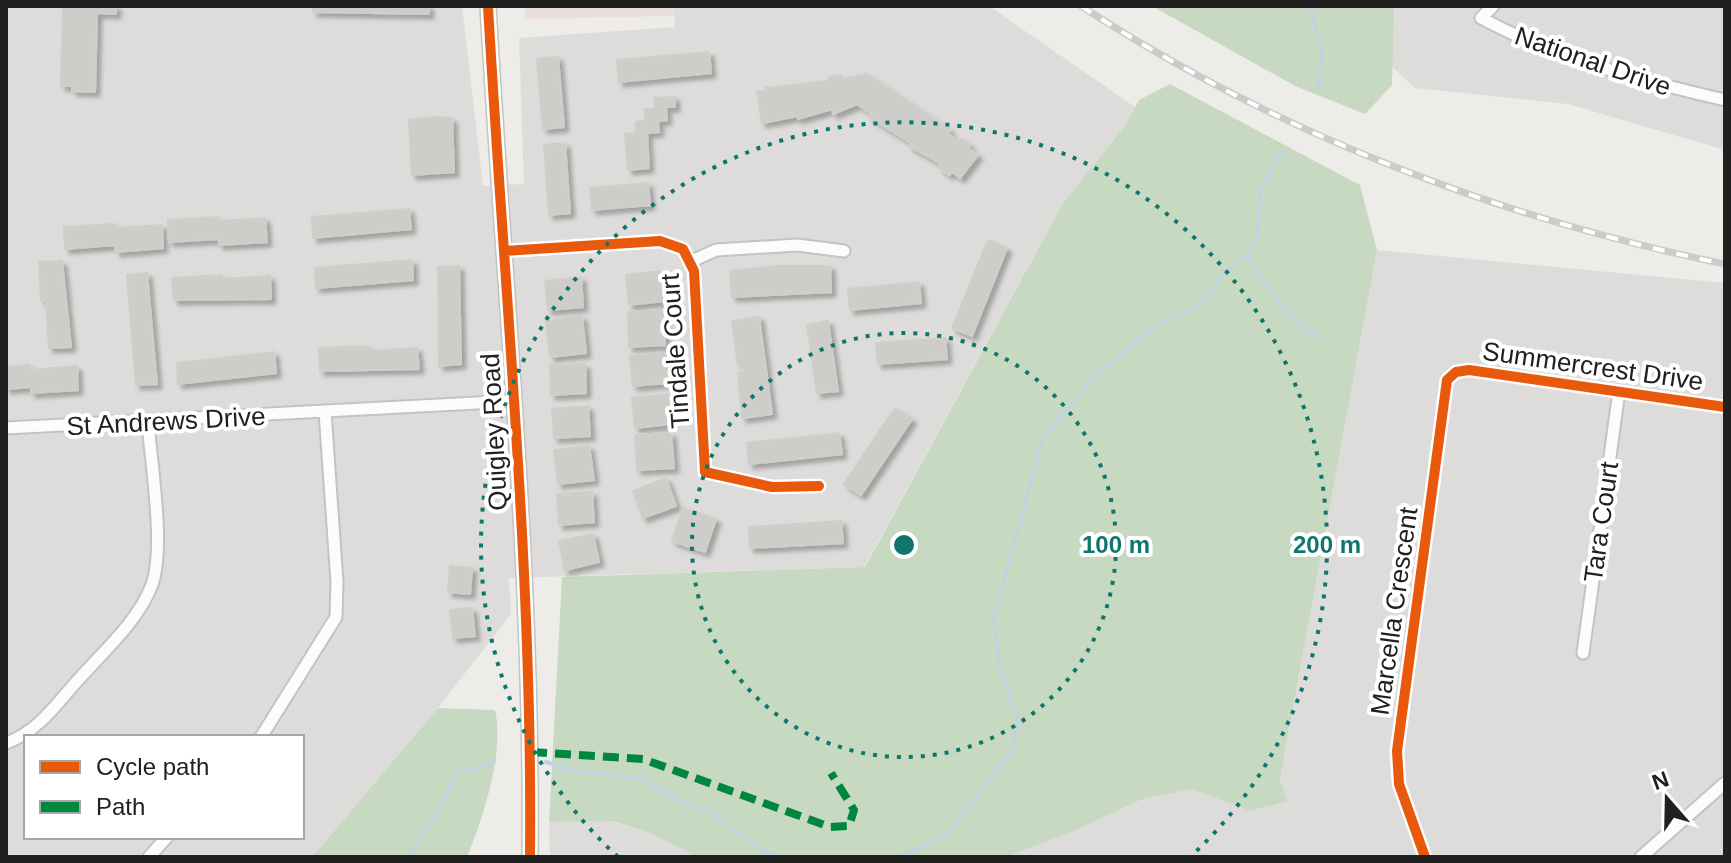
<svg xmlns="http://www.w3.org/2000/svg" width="1731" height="863" font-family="Helvetica,sans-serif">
  <defs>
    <filter id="shadow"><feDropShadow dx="4.5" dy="4.5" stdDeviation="2" flood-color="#0004"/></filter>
  </defs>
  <rect width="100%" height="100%" fill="#edece9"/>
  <path fill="#dddcda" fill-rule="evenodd" d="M6,6H462L483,186L524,184L519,38L675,27L674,6H989L1135,107L1125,126L1063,203L864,567L509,578L511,614L438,708L312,857H6ZM26,737H302V837H26Z
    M1376,6H1725V150L1568,104L1415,88L1378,54Z
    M1377,250L1725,283V857H1005L1070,833L1145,798L1192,788L1250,811L1288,800L1280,779Z
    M612,821L647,832L697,857H550L549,822Z"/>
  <path fill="#eadfdc" d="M524,6H674L675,16L525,19Z"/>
  <path fill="#c8d9c1" d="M1152,6H1394L1392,85L1365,114L1295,86Z
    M1170,84L1360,185L1377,250L1280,779L1288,801L1250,811L1192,789L1145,798L1070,833L1005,857H697L647,832L613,821L549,822L562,577L865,567L1063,203L1125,126L1139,100Z
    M438,708L495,710C505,752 483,818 467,857H312Z"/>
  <path fill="#dedddc" d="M134,18H170L168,100H214V47L349,33L361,178L41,200L39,186L20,187L26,106L129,111Z
    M451,92L452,103L377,108L381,177L370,178L365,98Z
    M456,190L463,263L424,267L417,194Z
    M306,196L309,237L271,240L268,199Z
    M53,214L55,245L6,248V217Z
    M311,276L318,373L305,374L304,369L279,371L273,279Z
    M118,343L120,386L83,388L80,345Z"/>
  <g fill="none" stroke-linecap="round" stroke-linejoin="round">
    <path stroke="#c0d4dd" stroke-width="4" d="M1310,6L1322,54L1318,88
      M1248,254C1253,273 1301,332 1320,337
      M546,762L576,771L643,779L677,800L711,812L759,849L779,857
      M407,857L439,811L456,774L494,762
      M898,857L946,836L1013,750L1018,721L1000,669L994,617L1043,438L1090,381L1154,327L1196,308L1232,265L1248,254L1258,234L1260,190L1282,151"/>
  </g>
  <path fill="#cecdca" stroke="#d0ceca" stroke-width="2" filter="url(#shadow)" d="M63,6H116V14L97,13L95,92L72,91V86H61Z
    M313,6H429V14L313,12Z
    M709,52L711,73L619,82L617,60Z
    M558,57L564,127L543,129L537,59Z
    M867,74L950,130L948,133L958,141L960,138L970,145L968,148L978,155L960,178L952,172L949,175L939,168L941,164L909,146L911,143L869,117L871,114L857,104L833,114L832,109L798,119V116L762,123L757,92L766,91L765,88L829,81V77L841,75V79Z
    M675,97V107H666L667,120L658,121L659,132L647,133L649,168L628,170L625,134L636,133V122L645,121V109H655L654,98Z
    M436,117L452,118L454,172L412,175L409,120Z
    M565,143L570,213L549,215L544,145Z
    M648,183L650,205L592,210L590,188Z
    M409,209L411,229L313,238L312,217Z
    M218,217V221L265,218L267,242L219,245V239L169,242L168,220Z
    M114,224V228L162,225L163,248L116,252L115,245L65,249L64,227Z
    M988,240L1007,248L972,336L952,328Z
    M412,260L413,280L316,288L315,268Z
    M62,261L71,347L49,348L46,301H41L39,262Z
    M459,266L461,364L439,366L438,267Z
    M776,266H830L831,292L732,297L730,271Z
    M661,271L664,301L629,305L626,275Z
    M147,273L157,384L136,385L127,275Z
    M222,275V279L270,276L271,299L174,300L172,278Z
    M581,277L583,307L548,310L545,281Z
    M919,282L921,303L850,310L848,289Z
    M664,310L665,345L629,347L628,312Z
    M582,316L586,353L550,357L546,321Z
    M759,317L772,414L742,418L738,373H743L742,364L738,365L732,321Z
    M828,321L838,391L817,393L807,325Z
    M945,338L947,359L878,364L876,343Z
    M368,346V351L417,348L419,369L320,371L319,348Z
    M274,352L276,373L178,384L177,363Z
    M666,353L668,383L633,386L630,356Z
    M585,364L586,393L551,395L550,365Z
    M29,365L30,370L77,366L78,390L31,393V387L6,389V367Z
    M668,394L671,424L635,428L632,398Z
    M588,406L590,436L554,438L552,409Z
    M895,408L912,419L861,495L844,484Z
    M671,433L674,468L637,470L635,435Z
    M839,433L842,454L749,464L747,443Z
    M589,446L594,480L558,484L554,450Z
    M666,478L676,506L643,518L633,491Z
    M592,492L594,522L559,525L557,494Z
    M683,508L716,519L705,552L672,541Z
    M841,521L843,543L750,548L749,527Z
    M593,534L599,562L565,570L559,541Z
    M450,566L472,568L470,594L448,592Z
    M472,608L475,636L453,638L450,610Z"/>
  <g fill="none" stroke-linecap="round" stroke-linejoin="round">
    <g stroke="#c3c3c1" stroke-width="15">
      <path id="minor" d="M1493,6L1481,18C1555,58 1643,81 1725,100
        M504,251L660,241L683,249L694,271L705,472L772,487L819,486
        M692,261L716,250L797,245L844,251
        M6,428L515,401
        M1583,653L1619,391
        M261,737L336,617L337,582L325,412
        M6,743C38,732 57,703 79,679C104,651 137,622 151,587C166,551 151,464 148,422
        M149,857L167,837
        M1425,857L1399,784L1397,751L1447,380L1456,372L1469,370L1725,407
        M1641,857L1725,783"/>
    </g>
    <g stroke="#c3c3c1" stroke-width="18">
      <path id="tertiary" d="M488,6C504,290 533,573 530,857"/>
    </g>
    <use href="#minor" stroke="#fcfcfc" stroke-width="11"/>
    <use href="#tertiary" stroke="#fcfcfc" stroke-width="14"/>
    <g stroke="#cbcbca" stroke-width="7">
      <path id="rail" d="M1081,6C1276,133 1498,218 1725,264"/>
    </g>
    <use href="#rail" stroke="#fff" stroke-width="4" stroke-dasharray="12" stroke-linecap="butt"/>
    <path stroke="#00873e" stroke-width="8" stroke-dasharray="16 8" stroke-linecap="butt" d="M531,752L643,759L830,827L849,826L854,810L831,773"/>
    <g stroke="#fff" stroke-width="15">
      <path id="cycleway" d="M488,6C504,290 533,573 530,857
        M504,251L660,241L683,249L694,271L705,472L772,487L819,486
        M1425,857L1399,784L1397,751L1447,380L1456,372L1469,370L1725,407"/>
    </g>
    <use href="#cycleway" stroke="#e8590c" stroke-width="10"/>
  </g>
  <g fill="none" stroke="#0f766e" stroke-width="4" stroke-dasharray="4 8">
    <circle cx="904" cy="545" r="212"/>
    <path d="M618 857A423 423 0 1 1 1190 857"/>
  </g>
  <g text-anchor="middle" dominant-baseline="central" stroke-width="8" stroke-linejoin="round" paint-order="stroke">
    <g font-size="26" fill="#202020" stroke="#fff">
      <text transform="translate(1593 61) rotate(19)">National Drive</text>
      <text transform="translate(675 351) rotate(-94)">Tindale Court</text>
      <text transform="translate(1593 366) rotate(8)">Summercrest Drive</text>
      <text transform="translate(166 421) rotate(-3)">St Andrews Drive</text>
      <text transform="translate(494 432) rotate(-93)">Quigley Road</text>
      <text transform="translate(1601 522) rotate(-82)">Tara Court</text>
      <text transform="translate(1394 611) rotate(-82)">Marcella Crescent</text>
    </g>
  </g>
  <circle cx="904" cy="545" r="12" fill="#0f766e" stroke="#fff" stroke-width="4"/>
  <g font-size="24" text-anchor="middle" font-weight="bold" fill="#0f766e" stroke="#fff" stroke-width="8" stroke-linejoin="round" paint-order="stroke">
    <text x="1116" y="553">100 m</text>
    <text x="1327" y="553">200 m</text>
  </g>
  <rect width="1731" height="863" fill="none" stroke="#202020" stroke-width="16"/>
  <rect x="24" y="735" width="280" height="104" fill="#ffffff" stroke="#a6a6a6" stroke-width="2"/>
  <rect x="40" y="761" width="40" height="12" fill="#e8590c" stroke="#a6a6a6" stroke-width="2"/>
  <text x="96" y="775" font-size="24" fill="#202020">Cycle path</text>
  <rect x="40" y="801" width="40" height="12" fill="#00873e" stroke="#a6a6a6" stroke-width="2"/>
  <text x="96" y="815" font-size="24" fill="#202020">Path</text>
  <g transform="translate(1667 799) rotate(340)" stroke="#ffffff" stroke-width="6" paint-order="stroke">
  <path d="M0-6L14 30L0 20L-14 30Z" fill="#202020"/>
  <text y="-12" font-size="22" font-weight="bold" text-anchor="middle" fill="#202020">N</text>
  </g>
</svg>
